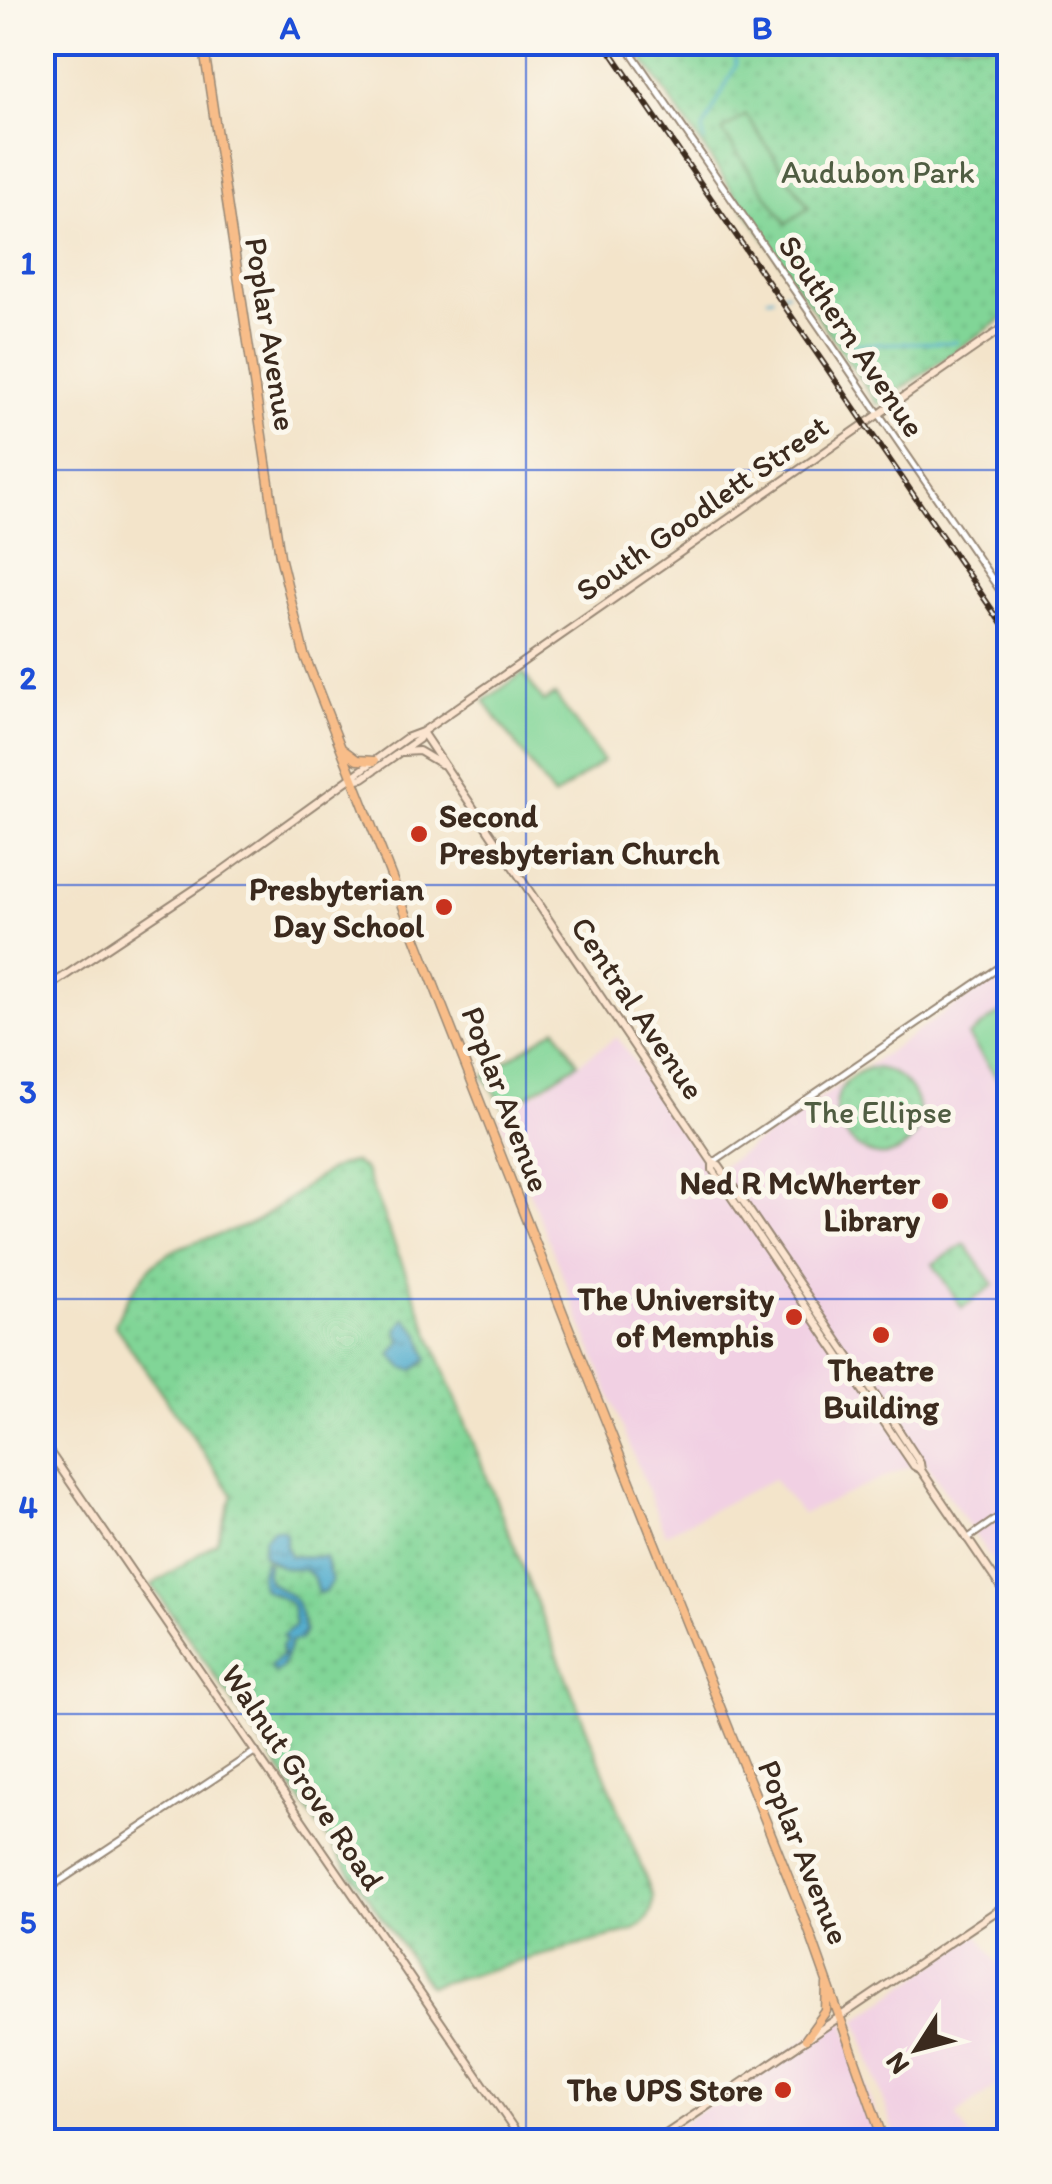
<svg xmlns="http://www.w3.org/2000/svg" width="1052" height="2184" font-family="Itim,sans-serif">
  <defs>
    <pattern id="green-dots" width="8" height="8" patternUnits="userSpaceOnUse" patternTransform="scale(2.5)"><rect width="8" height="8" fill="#81d597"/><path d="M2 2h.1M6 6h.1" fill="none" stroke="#70b782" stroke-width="1.8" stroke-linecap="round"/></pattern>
    <pattern id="water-ripples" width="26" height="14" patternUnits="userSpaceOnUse" patternTransform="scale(2.5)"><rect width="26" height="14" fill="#4eabcd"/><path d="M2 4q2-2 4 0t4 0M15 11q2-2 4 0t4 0" fill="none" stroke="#428ba6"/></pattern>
  </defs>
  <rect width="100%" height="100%" fill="#fbf7ec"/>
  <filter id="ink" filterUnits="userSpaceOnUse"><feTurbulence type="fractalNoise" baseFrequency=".01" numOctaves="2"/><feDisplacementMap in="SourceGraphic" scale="20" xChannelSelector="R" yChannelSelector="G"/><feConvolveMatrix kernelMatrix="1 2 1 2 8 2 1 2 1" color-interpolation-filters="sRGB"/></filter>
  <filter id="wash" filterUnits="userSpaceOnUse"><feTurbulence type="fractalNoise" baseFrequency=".0048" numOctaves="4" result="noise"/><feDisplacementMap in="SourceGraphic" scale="40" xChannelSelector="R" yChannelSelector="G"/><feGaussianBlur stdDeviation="2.25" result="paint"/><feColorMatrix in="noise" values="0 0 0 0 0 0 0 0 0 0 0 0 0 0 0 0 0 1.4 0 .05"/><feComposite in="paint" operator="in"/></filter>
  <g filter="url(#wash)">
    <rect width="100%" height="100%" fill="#f3e4ca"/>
    <path fill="#f1d0e3" d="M1009,968V1585L924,1460L802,1514L773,1479L665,1534L500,1118L617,1037L711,1174Z
      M978,1934L1009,1980V2037L993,2049L997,2085L956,2116L972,2141H897L857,2020Z
      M842,2015L884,2142H654Z"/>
    <path fill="url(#green-dots)" stroke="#5e805a" stroke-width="2.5" d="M632,43H1009V314L878,405Z
      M869,1068C904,1067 928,1101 916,1134C874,1199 790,1097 869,1068Z
      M354,1162L365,1170L653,1896C654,1912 647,1924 632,1931L429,1986L152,1585L217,1542L233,1495L115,1326C118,1310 143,1273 156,1262C186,1237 224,1238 256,1221C283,1207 326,1163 354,1162Z
      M965,1244L994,1285L962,1308L933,1264Z"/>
    <path fill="#81d597" stroke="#5e805a" stroke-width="2.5" d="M746,115L809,208L786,223L722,131Z
      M523,673L544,702L555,695L603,761L554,797L484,701Z
      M1009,1006V1096L968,1036Z
      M556,1028L578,1063L506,1110L484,1076Z"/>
    <path fill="url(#water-ripples)" stroke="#446a76" stroke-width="2.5" d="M406,1318L420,1334L428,1359L414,1370L404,1368L391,1355L401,1341L397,1330Z
      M272,1529H282L286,1533V1546L290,1556L325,1557L332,1581L325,1592L318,1593L313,1576L305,1570C287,1569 277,1568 262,1554L264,1538Z
      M264,1561L268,1563C259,1586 283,1586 294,1599C301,1607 301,1621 305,1631L300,1640L291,1642L281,1669L275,1673L270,1667L282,1655L281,1646L286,1640L282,1636L295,1625L292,1606L288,1601L262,1588L260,1576Z"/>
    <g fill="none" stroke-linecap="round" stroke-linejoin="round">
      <path stroke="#4eabcd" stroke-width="2.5" d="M704,142L703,130L736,65L735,57L742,42
        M782,293L787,292
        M768,298L773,297
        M838,335L852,344L957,342
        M1003,339L1010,344"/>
    </g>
  </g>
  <g filter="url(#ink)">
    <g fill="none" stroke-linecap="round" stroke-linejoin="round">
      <g stroke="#978774" stroke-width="9">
        <path id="tertiary" d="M624,42L1010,605
          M713,1163L1010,960
          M967,1539L1010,1509
          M42,1893L256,1751"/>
      </g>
      <g stroke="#978774" stroke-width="10">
        <path id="secondary" d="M422,732L713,1163L719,1166L894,1423L920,1463L921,1470L1010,1601
          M403,752L419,751L441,764
          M352,780L363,778L419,739L422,733
          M42,991L219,873L406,738L422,732L1010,323
          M713,1164V1170L914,1466L921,1470
          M42,1441L523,2142
          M654,2142L1010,1902"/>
      </g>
      <g stroke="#978774" stroke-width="11">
        <path id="primary" d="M203,42L280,556L304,654L566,1321L806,1922L884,2142
          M342,749L357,760L374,761
          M806,2039L826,2011L827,1984"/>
      </g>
      <use href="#tertiary" stroke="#fff" stroke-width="5"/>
      <use href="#secondary" stroke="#fce5d0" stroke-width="6"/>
      <use href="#primary" stroke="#f8bd89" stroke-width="8"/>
      <g stroke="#3b2a1e" stroke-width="6">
        <path id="rail" d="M604,42L1010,636"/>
      </g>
      <use href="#rail" stroke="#fbf7ec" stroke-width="2.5" stroke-dasharray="8" stroke-linecap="butt"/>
    </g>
  </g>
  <path fill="none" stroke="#1d4ed8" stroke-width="2.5" stroke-opacity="0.55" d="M526,42V2142M42,470H1010M42,885H1010M42,1299H1010M42,1714H1010"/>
  <g fill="#c8321e" stroke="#fbf7ec" stroke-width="4">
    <circle cx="419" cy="834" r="10"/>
    <circle cx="444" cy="907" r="10"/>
    <circle cx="940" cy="1201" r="10"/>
    <circle cx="794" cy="1317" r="10"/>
    <circle cx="881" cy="1335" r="10"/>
    <circle cx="783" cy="2090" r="10"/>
  </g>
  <g text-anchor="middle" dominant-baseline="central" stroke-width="10" stroke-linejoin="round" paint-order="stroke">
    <g font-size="32" fill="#505d42" stroke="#fbf7ec">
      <text x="878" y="172">Audubon Park</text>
      <text x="878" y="1112">The Ellipse</text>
    </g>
    <g font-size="32" fill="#3b2a1e" stroke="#fbf7ec">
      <text transform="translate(271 334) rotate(81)">Poplar Avenue</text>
      <text transform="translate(852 336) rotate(56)">Southern Avenue</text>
      <text transform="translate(702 508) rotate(-35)">South Goodlett Street</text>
      <text transform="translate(638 1008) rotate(56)">Central Avenue</text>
      <text transform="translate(506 1099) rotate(69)">Poplar Avenue</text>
      <text transform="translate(303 1777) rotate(56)">Walnut Grove Road</text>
      <text transform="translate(804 1852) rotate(68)">Poplar Avenue</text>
    </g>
    <g font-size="32" font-weight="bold" fill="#3b2a1e" stroke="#fbf7ec" text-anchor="end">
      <text x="439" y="816" text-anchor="start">Second<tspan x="439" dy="37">Presbyterian Church</tspan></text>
      <text x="424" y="889">Presbyterian<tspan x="424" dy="37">Day School</tspan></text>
      <text x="920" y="1183">Ned R McWherter<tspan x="920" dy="37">Library</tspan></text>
      <text x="774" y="1299">The University<tspan x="774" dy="37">of Memphis</tspan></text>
      <text x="881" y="1370" text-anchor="middle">Theatre<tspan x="881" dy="37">Building</tspan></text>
      <text x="763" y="2090">The UPS Store</text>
    </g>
  </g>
  <rect width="1052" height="2184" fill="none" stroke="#fbf7ec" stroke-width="110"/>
  <g transform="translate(917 2049) rotate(234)" stroke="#fbf7ec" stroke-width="8" paint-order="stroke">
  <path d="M0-8L18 38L0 25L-18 38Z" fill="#3b2a1e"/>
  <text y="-15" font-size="28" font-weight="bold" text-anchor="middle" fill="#3b2a1e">N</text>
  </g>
  <rect x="55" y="55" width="942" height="2074" fill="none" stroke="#1d4ed8" stroke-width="4"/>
  <g font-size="32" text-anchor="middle" font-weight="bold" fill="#1d4ed8">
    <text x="290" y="39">A</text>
    <text x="762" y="39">B</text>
    <text x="28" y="274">1</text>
    <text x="28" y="689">2</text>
    <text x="28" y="1103">3</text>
    <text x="28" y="1518">4</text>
    <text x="28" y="1933">5</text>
  </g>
</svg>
